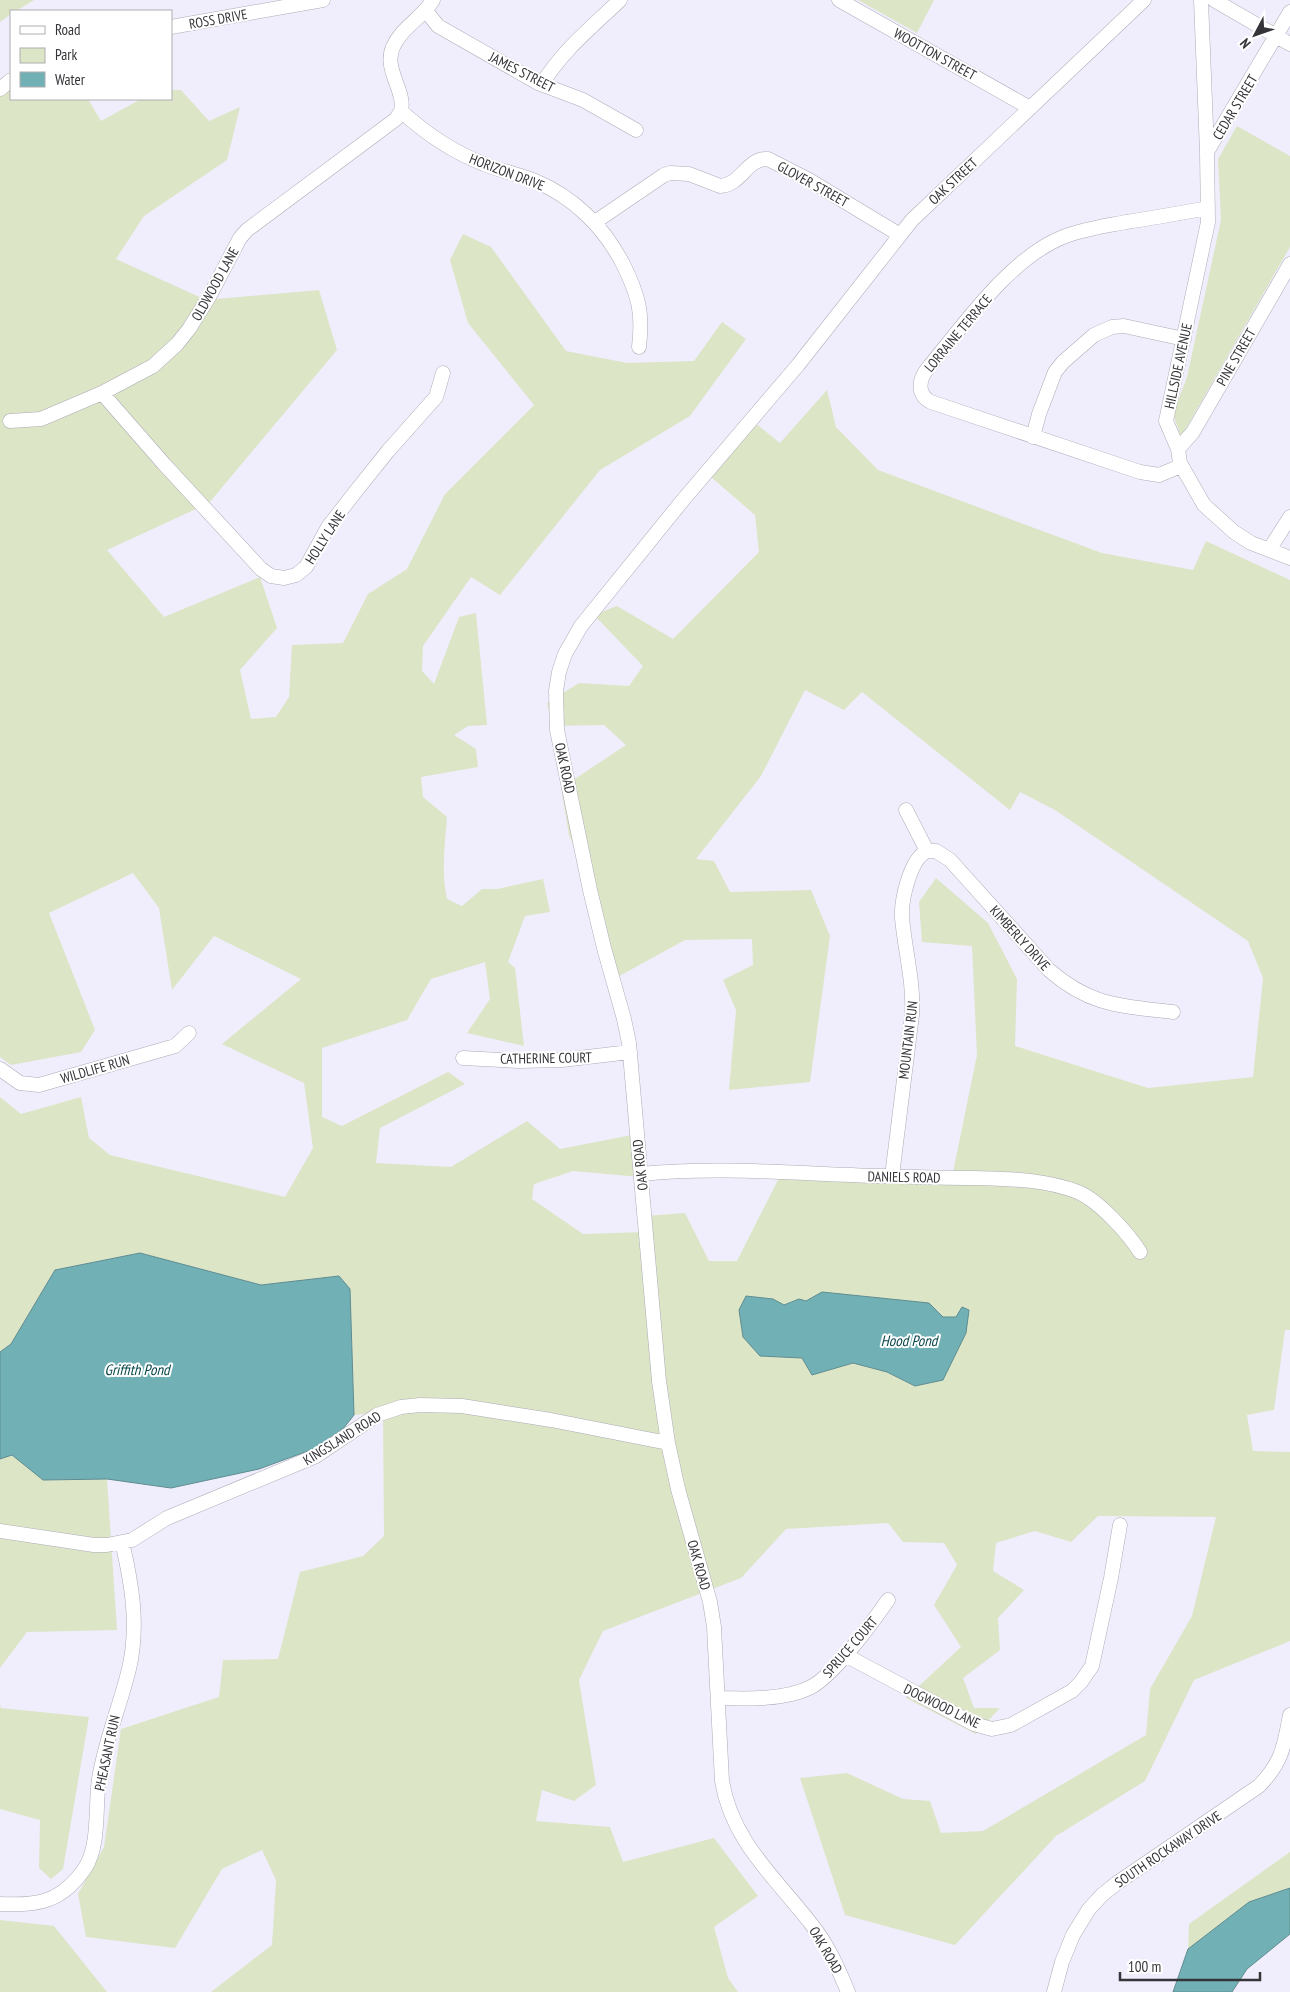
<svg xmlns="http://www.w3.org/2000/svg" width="1290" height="1992" font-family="'PT Sans Narrow',sans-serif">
  <rect width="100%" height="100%" fill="#f0eefc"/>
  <path fill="#dce5c6" d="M0,0H34L16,11H11V14L0,22Z
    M858,0H934L917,33Z
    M11,81V99H88L101,121L141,99H171V90H181L209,121L240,107L227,160L144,216L116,259L206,300L319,290L337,350L209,503L107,550L164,617L260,577L277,628L240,670L251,719L276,717L289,697L292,645L343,643L368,594L407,569L445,494L534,405L468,323L450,260L463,234L491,247L566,351L627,363L694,361L722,322L746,339L690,416L600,470L500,595L471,577L423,646L422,671L434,684L459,617L476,613L487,725L468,726L454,735L476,749L478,767L421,777L423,797L447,817C445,843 441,873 447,899L462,906L482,889H497L543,879L550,912L525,916L508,962L515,968L524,1046L467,1033L490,999L485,962L431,979L407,1020L322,1048V1117L342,1126L448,1072L465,1084L380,1128L376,1163L451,1167L527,1121L560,1149L637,1134L640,1177L573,1171L534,1184L532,1199L583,1234L646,1232L645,1216L685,1213L709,1261H737L781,1174L952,1177L977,1055L972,946L922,942L919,902L936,878L988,923L1017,979L1015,1046L1148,1088L1253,1077L1263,978L1248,941L1055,810L1020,792L1010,810L862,692L844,710L805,690L761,776L696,859L714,861L730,892L811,890L830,936L810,1082L729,1090L736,1010L723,980L753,965L752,939L685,940L612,980L589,879L569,835L561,788L626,745L604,725L552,726L547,703L579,683L629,686L643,666L594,615L617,606L673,639L759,552L755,515L704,471L749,418L780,443L827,390L836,427L878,470L1102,553L1193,570L1206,541L1290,580V1330H1285L1274,1410L1247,1415L1253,1451L1290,1452V1641L1194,1680L1145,1781L1056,1836L955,1945L845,1915L800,1778L847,1773L903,1799L930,1801L941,1833L983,1831L1146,1735L1150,1689L1192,1616L1216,1517L1098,1516L1071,1542L1035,1531L996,1543L993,1571L1024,1590L998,1618L1000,1650L963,1678L974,1708H1000L976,1734L906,1698L961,1647L934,1605L957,1565L944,1543L903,1542L888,1523L786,1529L741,1578L603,1631L579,1680L596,1785L574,1801L542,1790L536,1821L610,1827L623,1862L714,1838L758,1896L714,1927L728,1978L738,1992H211L272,1945L276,1880L262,1850L222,1869L175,1948L86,1937L78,1894L104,1847L121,1729L219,1697L223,1660L278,1659L300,1572L363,1556L384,1536L383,1412L354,1415L350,1290L338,1276L261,1285L140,1253L55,1270L11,1344L0,1352V1097L21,1114L81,1097L89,1138L110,1155L285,1197L313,1148L304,1083L222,1044L301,979L214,936L172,990L159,908L133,873L49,913L95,1030L81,1052L11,1065L0,1057V88Z
    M1237,126L1290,156V247L1181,437L1173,414L1187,377L1221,220L1218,159Z
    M12,1455L43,1480L107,1479L117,1630L27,1632L0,1668V1459Z
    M0,1704L1,1708L89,1717L63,1869L51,1879L39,1868L40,1820L0,1809Z
    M1290,1852V1888L1249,1902L1188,1949L1189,1924Z
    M0,1920L54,1926L107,1992H0Z"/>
  <path fill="#71b1b6" stroke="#5f8c90" d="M140,1253L261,1285L339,1276L350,1289L354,1415L343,1429L316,1448L259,1469L171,1488L107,1479L43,1480L12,1455L0,1459V1352L11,1344L55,1270Z
    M822,1292L929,1303L943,1317H956L962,1307L969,1310L966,1333L943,1380L915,1386L887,1372L853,1363L812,1375L802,1358L760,1356L743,1337L739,1310L746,1296L773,1299L784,1305L799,1299L806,1301Z
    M1290,1888V1934L1247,1969L1232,1992H1173L1188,1949L1249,1902Z"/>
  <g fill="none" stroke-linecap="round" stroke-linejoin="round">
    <g stroke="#acabb7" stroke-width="15">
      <path id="minor" d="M433,0C422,18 401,28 393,47C383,69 406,91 401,111C425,133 453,152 484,164C500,171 518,174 535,181C574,197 605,228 624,266C639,297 643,313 639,347
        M839,0L1030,108
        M1201,0L1207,152
        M1214,0L1290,44
        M426,11L438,26L538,83L583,100L636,130
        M1290,12L1207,152L1208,222L1166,421L1178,449L1180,463L1204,505L1234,532L1251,543L1290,558
        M171,27L323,0
        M542,84C562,51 592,27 620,0
        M0,89L11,80
        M595,222L664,175L670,173L689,174L720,186C742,185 746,158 768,159L809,180L900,235
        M102,393L164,464L261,569L271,576L284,578L296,575L306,567L328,527L356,491L388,451L436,397L443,373
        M10,421L41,419L102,393L153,366L177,344L189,329L209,297L240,238L247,230L396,119L401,111
        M1033,437L1039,414L1055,372L1063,362L1094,335L1112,327L1124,326L1184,339
        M1178,449L1193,432L1290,264
        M1181,466L1159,475L1140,472L931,402C916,394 919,379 928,368C964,325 1010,258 1063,237C1083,229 1105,226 1126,222C1153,218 1181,213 1208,208
        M1269,550L1290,517
        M906,810L927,851
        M927,851H936L950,860L1049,970C1090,1006 1121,1006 1173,1012
        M463,1058L519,1061L562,1060L630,1052
        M0,1069L20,1083L39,1085L175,1046L189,1033
        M641,1174C720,1166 800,1174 879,1176C911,1177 942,1178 974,1178C1010,1179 1044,1179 1078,1192C1099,1201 1128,1233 1140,1252
        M892,1176L912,1015C914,982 905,951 902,918C901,900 910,859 927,851
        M0,1531L94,1545H107L132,1540L167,1518L316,1456L377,1415L401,1407L420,1405L462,1406L551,1420L668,1443
        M845,1655L974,1724L992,1729L1011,1725L1072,1691L1081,1682L1092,1666L1111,1578L1120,1525
        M719,1698C746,1699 786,1700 811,1687C834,1675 872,1623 888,1600
        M0,1904C38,1906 62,1902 85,1868C100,1845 95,1806 99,1779C105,1741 120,1706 129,1669C139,1626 132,1584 122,1542
        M848,1992C838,1968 828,1945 812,1925C776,1878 732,1842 722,1781L714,1627L710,1602L678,1489L668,1443L659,1381L629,1043L624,1019L604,948L590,890L557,730L556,691L559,672L565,654L581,626L683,500L798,365L912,220L1144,0
        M1054,1992L1062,1962L1073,1935L1089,1909L1102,1895L1117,1883L1259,1786C1282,1762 1284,1747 1290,1715"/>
    </g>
    <use href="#minor" stroke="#fff" stroke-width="14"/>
  </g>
  <g text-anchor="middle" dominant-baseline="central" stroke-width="4" stroke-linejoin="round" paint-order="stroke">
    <g font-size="14" fill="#353439" stroke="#fff">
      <text transform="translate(218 19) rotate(-10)">ROSS DRIVE</text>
      <text transform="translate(935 54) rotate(29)">WOOTTON STREET</text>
      <text transform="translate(522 72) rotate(27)">JAMES STREET</text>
      <text transform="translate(1235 107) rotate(-59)">CEDAR STREET</text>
      <text transform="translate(507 172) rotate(21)">HORIZON DRIVE</text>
      <text transform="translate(953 181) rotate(-43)">OAK STREET</text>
      <text transform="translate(813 184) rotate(29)">GLOVER STREET</text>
      <text transform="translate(215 284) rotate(-61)">OLDWOOD LANE</text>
      <text transform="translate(958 333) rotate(-50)">LORRAINE TERRACE</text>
      <text transform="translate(1236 357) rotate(-60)">PINE STREET</text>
      <text transform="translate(1178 366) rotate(-78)">HILLSIDE AVENUE</text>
      <text transform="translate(325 537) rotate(-57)">HOLLY LANE</text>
      <text transform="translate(565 768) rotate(78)">OAK ROAD</text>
      <text transform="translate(1020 938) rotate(48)">KIMBERLY DRIVE</text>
      <text transform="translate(908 1040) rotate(-83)">MOUNTAIN RUN</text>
      <text transform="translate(546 1058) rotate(-1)">CATHERINE COURT</text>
      <text transform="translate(95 1069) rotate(-16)">WILDLIFE RUN</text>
      <text transform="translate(640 1165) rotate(-96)">OAK ROAD</text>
      <text transform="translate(904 1177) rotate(1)">DANIELS ROAD</text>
      <text transform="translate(342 1438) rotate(-32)">KINGSLAND ROAD</text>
      <text transform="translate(699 1565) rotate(74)">OAK ROAD</text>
      <text transform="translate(850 1647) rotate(-49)">SPRUCE COURT</text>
      <text transform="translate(942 1706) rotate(26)">DOGWOOD LANE</text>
      <text transform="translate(107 1753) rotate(-78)">PHEASANT RUN</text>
      <text transform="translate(1168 1849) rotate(-34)">SOUTH ROCKAWAY DRIVE</text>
      <text transform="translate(826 1950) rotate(60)">OAK ROAD</text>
    </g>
    <g font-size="15" font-style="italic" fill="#09464b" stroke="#fff">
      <text x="909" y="1340">Hood Pond</text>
      <text x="137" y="1369">Griffith Pond</text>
    </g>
  </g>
  <rect x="10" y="10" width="162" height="90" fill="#ffffff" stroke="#aeaeb0"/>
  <rect x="20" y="26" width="25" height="8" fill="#ffffff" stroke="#aeaeb0"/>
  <text x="55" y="35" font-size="15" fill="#353439">Road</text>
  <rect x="20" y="48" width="25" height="15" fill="#dce5c6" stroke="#aeaeb0"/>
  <text x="55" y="60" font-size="15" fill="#353439">Park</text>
  <rect x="20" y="72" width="25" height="15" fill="#71b1b6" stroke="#aeaeb0"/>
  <text x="55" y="85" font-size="15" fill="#353439">Water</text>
  <g transform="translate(1255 35) rotate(229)" stroke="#ffffff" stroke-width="4" paint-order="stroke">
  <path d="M0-4L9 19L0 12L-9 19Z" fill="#353439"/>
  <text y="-8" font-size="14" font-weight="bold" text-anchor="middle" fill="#353439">N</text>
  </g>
  <path d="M1120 1972v8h140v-8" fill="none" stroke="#353439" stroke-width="2.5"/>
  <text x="1128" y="1972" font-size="15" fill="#353439" stroke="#ffffff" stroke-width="4" paint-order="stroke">100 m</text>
</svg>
